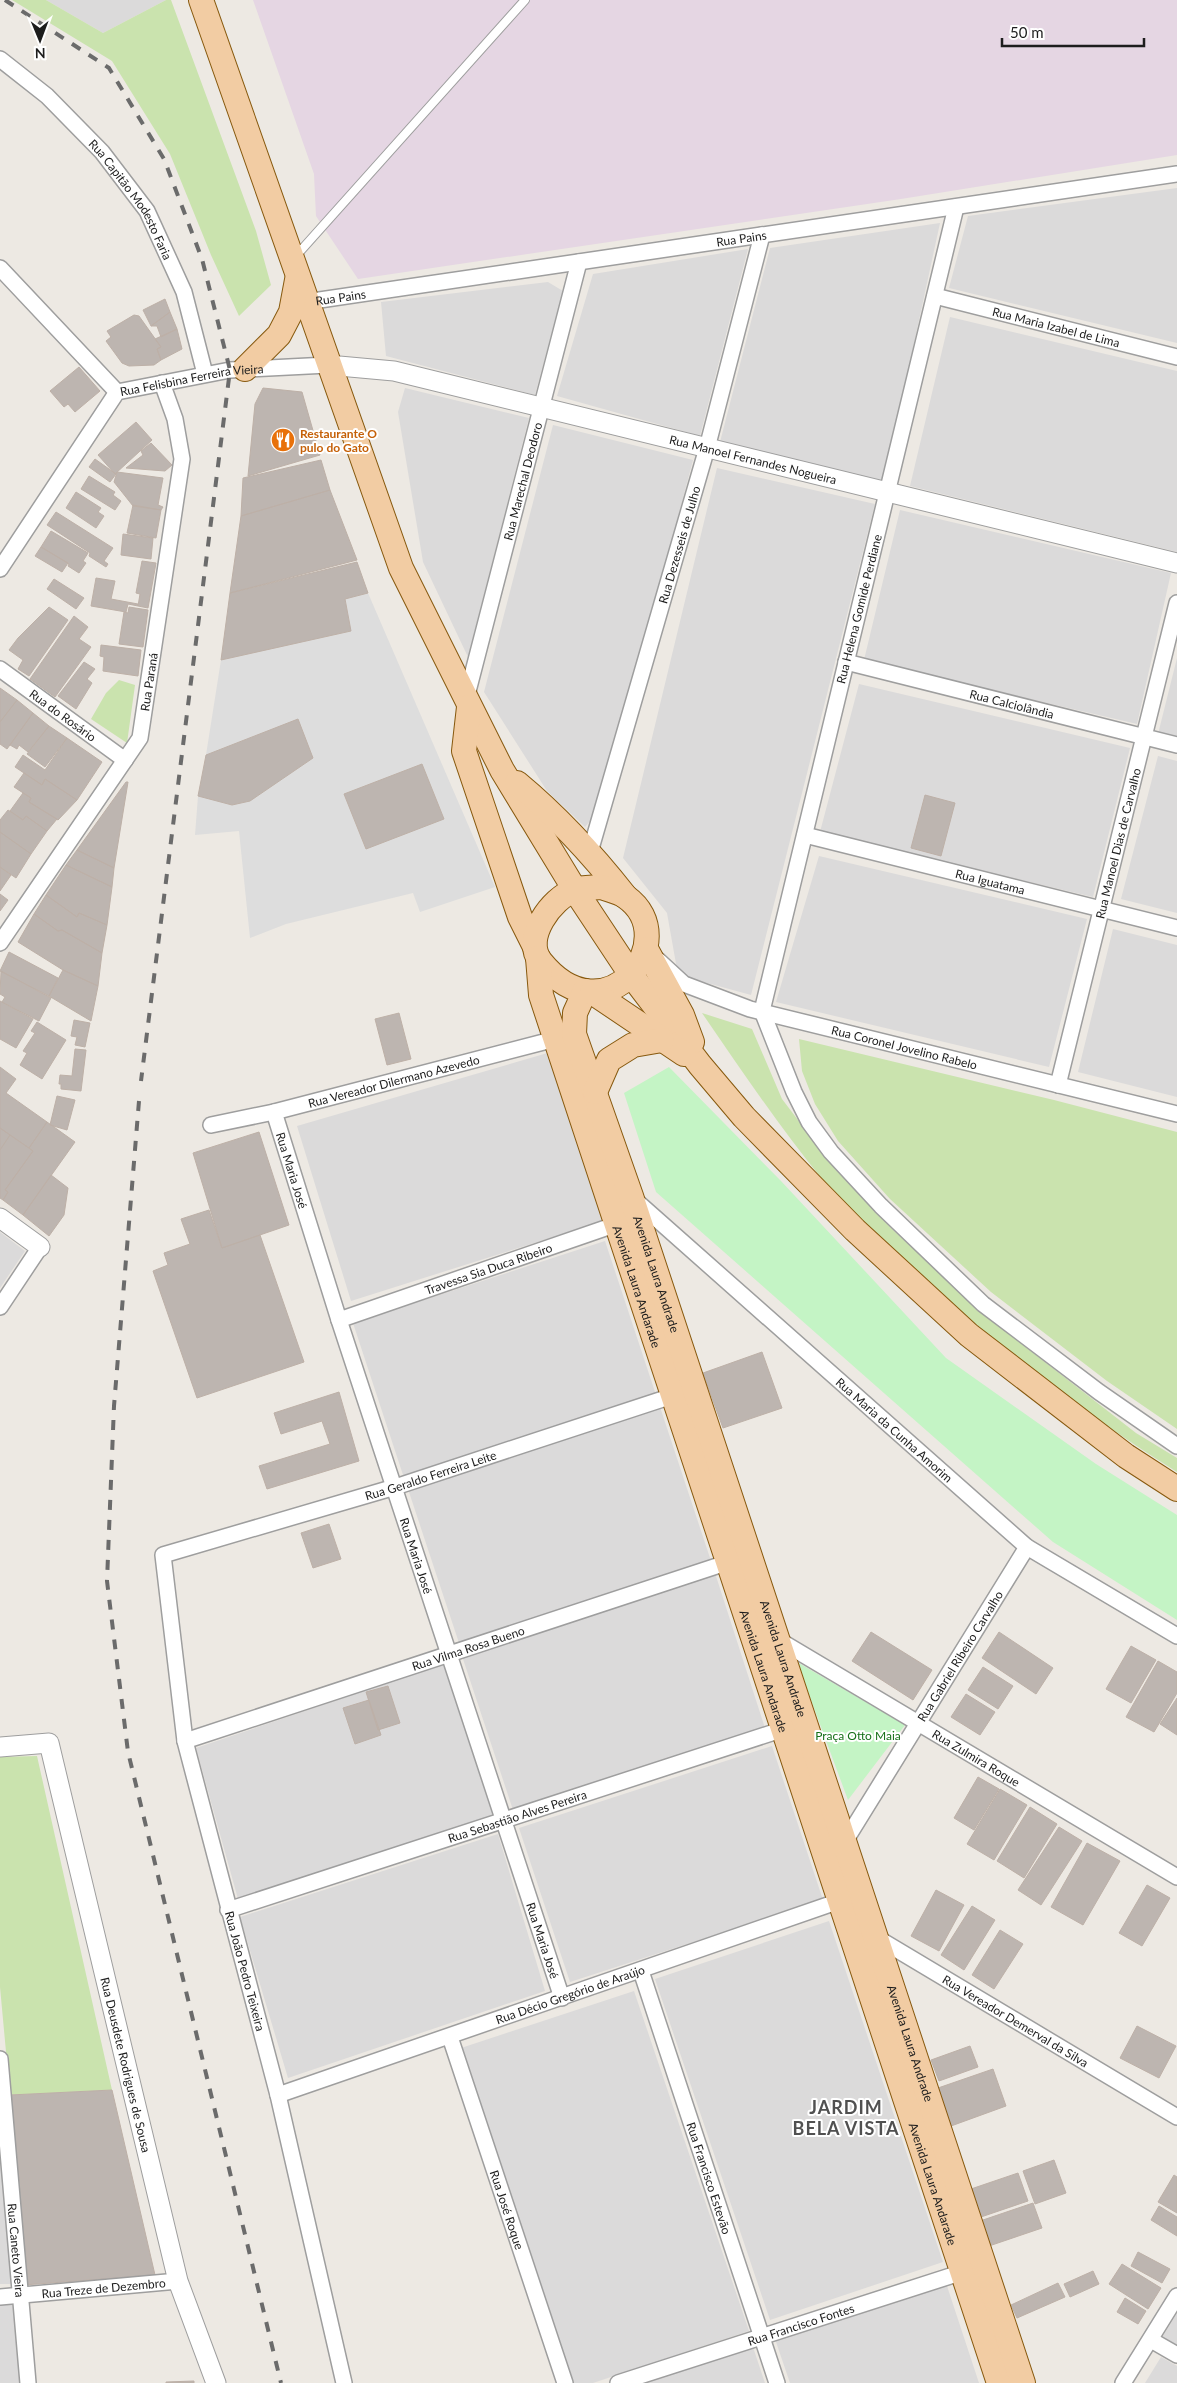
<svg xmlns="http://www.w3.org/2000/svg" width="1177" height="2383" font-family="Lato,sans-serif">
  <rect width="100%" height="100%" fill="#ede9e3"/>
  <path fill="#dbdada" d="M46,0H166L103,33Z
    M1177,188V343L949,288L968,216Z
    M940,223L884,482L720,442L770,248Z
    M748,249L700,436L557,396L593,274Z
    M548,282L563,291L535,395L386,356L381,302Z
    M950,317L1177,371V552L910,486Z
    M405,388L529,418L468,657L423,562L398,412Z
    M553,425L693,460L602,807L585,827L547,791L484,692Z
    M717,468L875,504L751,995L678,975L667,913L623,858Z
    M900,510L1171,573L1137,724L864,660Z
    M1177,658V739L1158,734Z
    M859,684L1130,748L1093,897L820,832Z
    M1158,756L1177,761V913L1121,899Z
    M819,856L1087,919L1049,1067L776,1002Z
    M1113,929L1177,945V1097L1078,1072Z
    M551,1052L604,1221L351,1301L297,1126Z
    M0,1232L25,1251L0,1288Z
    M605,1241L656,1395L404,1478L353,1323Z
    M660,1407L711,1561L459,1643L408,1489Z
    M715,1573L765,1728L513,1810L462,1656Z
    M444,1664L493,1815L238,1899L196,1748Z
    M772,1746L823,1900L570,1982L519,1828Z
    M498,1834L545,1991L288,2078L240,1917Z
    M829,1921L943,2262L770,2320L655,1979Z
    M634,1991L749,2331L593,2383H574L461,2048Z
    M0,2153L12,2284H0Z
    M946,2283L979,2383H790L775,2339Z
    M13,2302L20,2383H0V2303Z
    M1177,2313V2349L1161,2339Z
    M753,2347L765,2383H642Z
    M1161,2357L1177,2366V2383H1145Z"/>
  <path fill="#e5d6e3" d="M253,0H1177V155L901,199L358,279L316,216L314,174Z"/>
  <path fill="#cae3ae" d="M12,0H46L103,33L166,0H171L256,231L271,285L239,316L211,255L170,154L112,61Z
    M119,680L135,685L127,743L91,719L106,693Z
    M702,1013L752,1029L782,1099L836,1170L891,1228L986,1316L1136,1433L1177,1458V1472C1085,1415 999,1347 919,1274C886,1244 851,1213 822,1179C779,1126 741,1070 702,1013Z
    M799,1039L1054,1100L1177,1132V1429L1107,1381L991,1292L890,1199L838,1141L815,1104L802,1071Z
    M37,1756L112,2090L10,2095L0,1987V1757Z"/>
  <path fill="#c4f4c5" d="M669,1067L781,1181L946,1358L1096,1464L1177,1515V1620L1053,1542L656,1192L624,1093Z
    M797,1662L905,1725L848,1800Z"/>
  <path fill="#ddd" fill-rule="evenodd" d="M368,593L495,887L420,912L413,893L286,924L250,938L239,831L195,835L198,796L232,805L249,801L313,758L298,720L206,755L221,660L351,631L345,599ZM422,764L444,819L366,849L344,794Z"/>
  <path fill="#bdb5b0" stroke="#bdb0a7" d="M165,299L170,312L151,326L143,310Z
    M170,312L177,329L161,337L157,326H151Z
    M134,315L139,316L161,347L157,349L161,360L154,365L129,366L122,363L106,341L111,337L107,331Z
    M177,329L182,349L161,360L157,349L161,347L155,339Z
    M79,367L100,391L75,412L68,404L64,407L50,391Z
    M263,388L302,392L320,455L248,476L255,404Z
    M136,422L152,440L115,474L98,455Z
    M151,443L172,465L165,471L126,468L143,455L141,451Z
    M95,459L116,474L110,482L89,467Z
    M321,460L330,490L241,516L243,478Z
    M117,472L163,478L158,505L163,507L161,510L133,506L114,482Z
    M89,476L115,492L113,495L121,501L115,510L81,489Z
    M330,490L357,560L230,593L241,516Z
    M76,492L101,508L98,512L104,516L96,528L66,508Z
    M133,505L161,510L156,538L127,533Z
    M56,512L113,548L104,561L108,564L106,567L89,556L90,553L47,525Z
    M51,531L88,553L83,561L86,563L79,573L68,566L69,564L41,547Z
    M123,534L153,538L151,559L121,555Z
    M41,547L68,563L62,572L35,556Z
    M142,561L156,563L148,608L138,606L140,594L136,593Z
    M357,562L368,593L345,599L351,631L221,660L230,593Z
    M96,578L115,581L111,599L138,604V606L128,604L126,612L91,606Z
    M54,579L84,598L76,609L47,589Z
    M49,607L68,620L29,676L18,669L23,660L9,650L18,638Z
    M129,607L148,610L143,647L119,644L124,612L128,613Z
    M74,616L88,627L79,639L91,647L55,697L30,679Z
    M101,645L141,650L138,676L103,671L104,657L100,656Z
    M84,662L95,669L87,679L92,683L76,709L58,696Z
    M0,688L17,700L0,722Z
    M17,700L33,713L7,749L0,744V722Z
    M33,713L49,726L28,752L19,745L17,749L10,745Z
    M298,719L313,758L250,801L232,805L198,796L206,755Z
    M49,726L67,738L45,767L27,754Z
    M67,738L102,762L77,800L45,779L42,785L15,767L23,755L45,770Z
    M422,764L444,819L366,849L344,794Z
    M24,773L42,785L45,779L77,800L58,820L29,802L31,798L14,787Z
    M126,782H128L114,868L77,850Z
    M23,793L31,798L29,802L57,819L47,831L26,816L23,820L10,811Z
    M925,795L955,803L941,856L911,848Z
    M8,810L23,820L26,816L47,831L31,854L0,832V820Z
    M0,832L31,854L16,878L0,867Z
    M77,850L114,868L112,887L66,865Z
    M66,865L112,887L107,925L79,913L77,917L46,895Z
    M0,867L11,875L0,891Z
    M0,894L8,900L0,911Z
    M46,895L77,917L79,913L107,925L102,953L62,930L58,931L34,914Z
    M34,914L58,931L62,930L102,953L98,986L63,970L18,942Z
    M9,952L58,978L49,996L0,971Z
    M63,970L98,986L91,1021L49,996Z
    M1,971L51,998L39,1021L2,1002L5,997L0,994Z
    M0,1001L33,1019L16,1048L0,1039Z
    M399,1013L411,1059L387,1065L375,1019Z
    M74,1020L90,1023L85,1047L75,1045L77,1037L71,1036Z
    M37,1022L66,1040L42,1079L20,1065L27,1053L23,1051L35,1033L31,1031Z
    M75,1049L86,1050L81,1091L61,1089V1084H59L60,1075L72,1076Z
    M0,1067L16,1079L6,1093L47,1122L29,1148L0,1128Z
    M57,1096L75,1100L67,1130L50,1125Z
    M47,1122L75,1142L23,1215L3,1200L8,1192L5,1190L33,1151L29,1148Z
    M0,1128L10,1135L0,1150Z
    M259,1132L289,1225L222,1248L193,1153Z
    M10,1135L33,1151L5,1190L8,1192L3,1200L0,1198V1150Z
    M51,1175L68,1188L64,1215L49,1236L23,1215Z
    M209,1210L222,1248L260,1235L304,1362L197,1398L153,1271L168,1265L164,1253L190,1244L181,1219Z
    M762,1352L782,1408L723,1428L703,1373Z
    M339,1392L359,1461L267,1489L259,1466L330,1444L322,1421L281,1434L274,1413Z
    M329,1524L341,1559L313,1568L301,1533Z
    M871,1632L932,1670L913,1700L852,1661Z
    M999,1632L1053,1668L1036,1694L982,1658Z
    M1131,1646L1156,1660L1131,1703L1106,1689Z
    M1158,1661L1177,1672V1693L1154,1732L1126,1717Z
    M983,1667L1013,1686L998,1709L968,1690Z
    M388,1686L400,1723L378,1730L366,1692Z
    M966,1694L995,1712L980,1735L951,1717Z
    M1177,1698V1735L1160,1724Z
    M369,1700L381,1735L355,1744L343,1708Z
    M978,1777L999,1789L974,1830L954,1818Z
    M1000,1789L1027,1805L994,1860L967,1844Z
    M1030,1807L1057,1824L1024,1878L997,1861Z
    M1059,1827L1082,1841L1041,1905L1018,1890Z
    M1087,1843L1120,1861L1083,1925L1051,1907Z
    M1147,1885L1170,1898L1142,1946L1119,1933Z
    M936,1890L964,1905L939,1951L911,1936Z
    M972,1906L995,1920L964,1970L941,1955Z
    M1000,1930L1023,1944L994,1989L972,1975Z
    M1137,2026L1176,2046L1159,2078L1120,2058Z
    M970,2046L978,2067L939,2081L931,2060Z
    M993,2069L1006,2106L951,2126L938,2088Z
    M112,2090L155,2275L24,2285L10,2095Z
    M1054,2160L1066,2193L1035,2204L1023,2171Z
    M1018,2173L1028,2201L978,2218L968,2190Z
    M1174,2175L1177,2177V2213L1158,2202Z
    M1033,2203L1042,2228L989,2246L980,2221Z
    M1159,2206L1177,2217V2236L1151,2220Z
    M1138,2252L1170,2269L1162,2283L1131,2266Z
    M1122,2264L1161,2288L1148,2309L1109,2284Z
    M1093,2271L1099,2284L1070,2297L1064,2284Z
    M1058,2283L1065,2297L1017,2318L1011,2305Z
    M1125,2298L1146,2311L1138,2324L1117,2312Z
    M194,2381V2383H166V2382Z"/>
  <g fill="none" stroke-linecap="round" stroke-linejoin="round">
    <g stroke="#9e9e9e" stroke-width="10">
      <path id="service" d="M295,257L525,0"/>
    </g>
    <g stroke="#9e9e9e" stroke-width="18">
      <g id="minor">
        <path id="s1" d="M0,59L47,96L102,152L147,211L184,292L205,374"/>
        <path d="M956,207L762,1011L794,1092L809,1122L831,1152L881,1206L983,1304L1099,1392L1177,1446"/>
        <path d="M0,268L117,392"/>
        <path id="s2" d="M935,296L1177,357"/>
        <path id="s3" d="M306,302L1177,174"/>
        <path id="s4" d="M0,569L117,392L230,370L328,365"/>
        <path id="s5" d="M846,662L1177,745"/>
        <path id="s6" d="M0,669L125,760"/>
        <path id="s7" d="M466,699L579,262"/>
        <path id="s8" d="M805,835L1177,928"/>
        <path id="s9" d="M590,852L707,448L762,235"/>
        <path id="s10" d="M0,943L140,738L182,459L175,419L162,383"/>
        <path id="s11" d="M658,960L684,984L750,1009L1177,1114"/>
        <path id="s12" d="M1058,1085L1177,603"/>
        <path id="s13" d="M274,1112L339,1320L562,1998"/>
        <path id="s14" d="M211,1125L274,1112L563,1037"/>
        <path id="s15" d="M634,1199L1027,1547L1177,1636"/>
        <path d="M0,1307L40,1247"/>
        <path id="s16" d="M339,1320L623,1222"/>
        <path id="s17" d="M777,1639L1177,1877"/>
        <path id="s18" d="M185,1741L735,1560"/>
        <path id="s19" d="M844,1843L1027,1547"/>
        <path id="s20" d="M228,1910L790,1727"/>
        <path id="s21" d="M874,1936L1177,2117"/>
        <path id="s22" d="M641,1971L777,2383"/>
        <path id="s23" d="M450,2037L565,2383"/>
        <path id="s24" d="M0,2059L28,2383"/>
        <path id="s25" d="M278,2095L848,1898"/>
        <path id="s26" d="M0,2297L178,2281"/>
        <path d="M1151,2340L1177,2355"/>
        <path id="s27" d="M344,2383L278,2095L185,1741L163,1555L395,1487L681,1393"/>
        <path id="s28" d="M618,2383L969,2270"/>
        <path d="M1123,2383L1177,2296"/>
      </g>
    </g>
    <g stroke="#9e9e9e" stroke-width="21">
      <g id="tertiary">
        <path id="s29" d="M328,365L394,371L1177,563"/>
        <path d="M0,1218L40,1247"/>
        <path id="s30" d="M0,1747L49,1743L178,2281L216,2383"/>
      </g>
    </g>
    <g stroke="#87590e" stroke-width="26">
      <g id="primary">
        <path d="M201,0L401,568L502,770L575,890L632,976L700,1065L744,1117L855,1230L969,1335L1126,1456L1177,1489"/>
        <path d="M245,369L279,335L291,312L297,280"/>
        <path d="M469,707L464,751L520,917L534,945"/>
        <path d="M517,783C558,817 592,854 625,896"/>
        <path d="M602,887C609,890 620,892 626,897C685,939 606,1042 541,962C522,939 551,898 575,890C583,887 593,888 602,887Z"/>
        <path d="M646,949L682,1015L692,1042"/>
        <path id="s31" d="M538,958L541,995L999,2383"/>
        <path id="s32" d="M585,991L575,1013L574,1034L631,1196L1023,2383"/>
        <path d="M592,992L684,1054"/>
        <path d="M595,1092L609,1060L633,1045L662,1040"/>
      </g>
    </g>
    <use href="#service" stroke="#fff" stroke-width="8"/>
    <use href="#minor" stroke="#fff" stroke-width="15"/>
    <use href="#tertiary" stroke="#fff" stroke-width="19"/>
    <use href="#primary" stroke="#f2cca3" stroke-width="24"/>
    <path stroke="#6b6b6b" stroke-width="4" stroke-dasharray="10 10" stroke-linecap="butt" d="M5,0L109,68L164,159L202,259L230,370L141,1081
      M139,1101L114,1406L107,1581L128,1752L281,2383"/>
  </g>
  <defs>
    <g id="restaurant-disc" transform="scale(1.25)"><circle r="9.5" fill="#e8710a" stroke="#fff"/><path d="M-5-6h1v4h1v-4h1v4h1v-4h1v5L-1.5 .5V6h-2V.5L-5-1ZM5-6V6H3V1.5H1.5Q1.5-4 5-6Z" fill="#fff"/></g>
  </defs>
  <g fill-rule="evenodd">
    <use href="#restaurant-disc" x="283" y="440"/>
  </g>
  <g text-anchor="middle" dominant-baseline="central" stroke-width="4" stroke-linejoin="round" paint-order="stroke">
    <g font-size="12" fill="#1d1d1d" stroke="#fff">
      <text stroke="none"><textPath href="#s1" startOffset="194">Rua Capitão Modesto Faria</textPath></text>
      <text stroke="none"><textPath href="#s3" startOffset="440">Rua Pains</textPath></text>
      <text stroke="none"><textPath href="#s3" startOffset="35">Rua Pains</textPath></text>
      <text stroke="none"><textPath href="#s2" startOffset="125">Rua Maria Izabel de Lima</textPath></text>
      <text stroke="none"><textPath href="#s4" startOffset="288">Rua Felisbina Ferreira Vieira</textPath></text>
      <text stroke="none"><textPath href="#s29" startOffset="436">Rua Manoel Fernandes Nogueira</textPath></text>
      <text stroke="none"><textPath href="#s7" startOffset="225">Rua Marechal Deodoro</textPath></text>
      <text stroke="none"><textPath href="#s9" startOffset="320">Rua Dezesseis de Julho</textPath></text>
      <text transform="translate(859 609) rotate(-76)">Rua Helena Gomide Perdiane</text>
      <text stroke="none"><textPath href="#s10" startOffset="305">Rua Paraná</textPath></text>
      <text stroke="none"><textPath href="#s5" startOffset="171">Rua Calciolândia</textPath></text>
      <text stroke="none"><textPath href="#s6" startOffset="78">Rua do Rosário</textPath></text>
      <text stroke="none"><textPath href="#s12" startOffset="249">Rua Manoel Dias de Carvalho</textPath></text>
      <text stroke="none"><textPath href="#s8" startOffset="191">Rua Iguatama</textPath></text>
      <text stroke="none"><textPath href="#s11" startOffset="265">Rua Coronel Jovelino Rabelo</textPath></text>
      <text stroke="none"><textPath href="#s14" startOffset="188">Rua Vereador Dilermano Azevedo</textPath></text>
      <text stroke="none"><textPath href="#s13" startOffset="61">Rua Maria José</textPath></text>
      <text stroke="none"><textPath href="#s16" startOffset="158">Travessa Sia Duca Ribeiro</textPath></text>
      <text stroke="none"><textPath href="#s32" startOffset="299">Avenida Laura Andrade</textPath></text>
      <text stroke="none"><textPath href="#s31" startOffset="344">Avenida Laura Andarade</textPath></text>
      <text stroke="none"><textPath href="#s15" startOffset="348">Rua Maria da Cunha Amorim</textPath></text>
      <text stroke="none"><textPath href="#s27" startOffset="1128">Rua Geraldo Ferreira Leite</textPath></text>
      <text stroke="none"><textPath href="#s13" startOffset="466">Rua Maria José</textPath></text>
      <text stroke="none"><textPath href="#s18" startOffset="298">Rua Vilma Rosa Bueno</textPath></text>
      <text stroke="none"><textPath href="#s19" startOffset="220">Rua Gabriel Ribeiro Carvalho</textPath></text>
      <text stroke="none"><textPath href="#s32" startOffset="704">Avenida Laura Andrade</textPath></text>
      <text stroke="none"><textPath href="#s31" startOffset="749">Avenida Laura Andarade</textPath></text>
      <text stroke="none"><textPath href="#s17" startOffset="232">Rua Zulmira Roque</textPath></text>
      <text stroke="none"><textPath href="#s20" startOffset="304">Rua Sebastião Alves Pereira</textPath></text>
      <text stroke="none"><textPath href="#s13" startOffset="871">Rua Maria José</textPath></text>
      <text transform="translate(245 1971) rotate(75)">Rua João Pedro Teixeira</text>
      <text stroke="none"><textPath href="#s25" startOffset="309">Rua Décio Gregório de Araújo</textPath></text>
      <text stroke="none"><textPath href="#s21" startOffset="165">Rua Vereador Demerval da Silva</textPath></text>
      <text stroke="none"><textPath href="#s32" startOffset="1109">Avenida Laura Andrade</textPath></text>
      <text stroke="none"><textPath href="#s30" startOffset="380">Rua Deusdete Rodrigues de Sousa</textPath></text>
      <text stroke="none"><textPath href="#s22" startOffset="218">Rua Francisco Estevão</textPath></text>
      <text stroke="none"><textPath href="#s31" startOffset="1289">Avenida Laura Andarade</textPath></text>
      <text stroke="none"><textPath href="#s23" startOffset="182">Rua José Roque</textPath></text>
      <text stroke="none"><textPath href="#s24" startOffset="192">Rua Caneto Vieira</textPath></text>
      <text stroke="none"><textPath href="#s26" startOffset="104">Rua Treze de Dezembro</textPath></text>
      <text stroke="none"><textPath href="#s28" startOffset="192">Rua Francisco Fontes</textPath></text>
    </g>
    <g font-size="12" font-weight="bold" fill="#c56008" stroke="#fff" text-anchor="start">
      <text x="300" y="433">Restaurante O<tspan x="300" dy="14">pulo do Gato</tspan></text>
    </g>
    <g font-size="12" fill="#167018" stroke="#fff">
      <text x="858" y="1735">Praça Otto Maia</text>
    </g>
    <g font-size="18" font-weight="bold" letter-spacing="1" fill="#505050" stroke="#fff">
      <text x="846" y="2107">JARDIM<tspan x="846" dy="21">BELA VISTA</tspan></text>
    </g>
  </g>
  <g transform="translate(40 40) rotate(179)" stroke="#ffffff" stroke-width="4" paint-order="stroke">
  <path d="M0-4L9 19L0 12L-9 19Z" fill="#1d1d1d"/>
  <text y="-8" font-size="14" font-weight="bold" text-anchor="middle" fill="#1d1d1d">N</text>
  </g>
  <path d="M1002 38v8h142v-8" fill="none" stroke="#1d1d1d" stroke-width="2.5"/>
  <text x="1010" y="38" font-size="15" fill="#1d1d1d" stroke="#ffffff" stroke-width="4" paint-order="stroke">50 m</text>
</svg>
